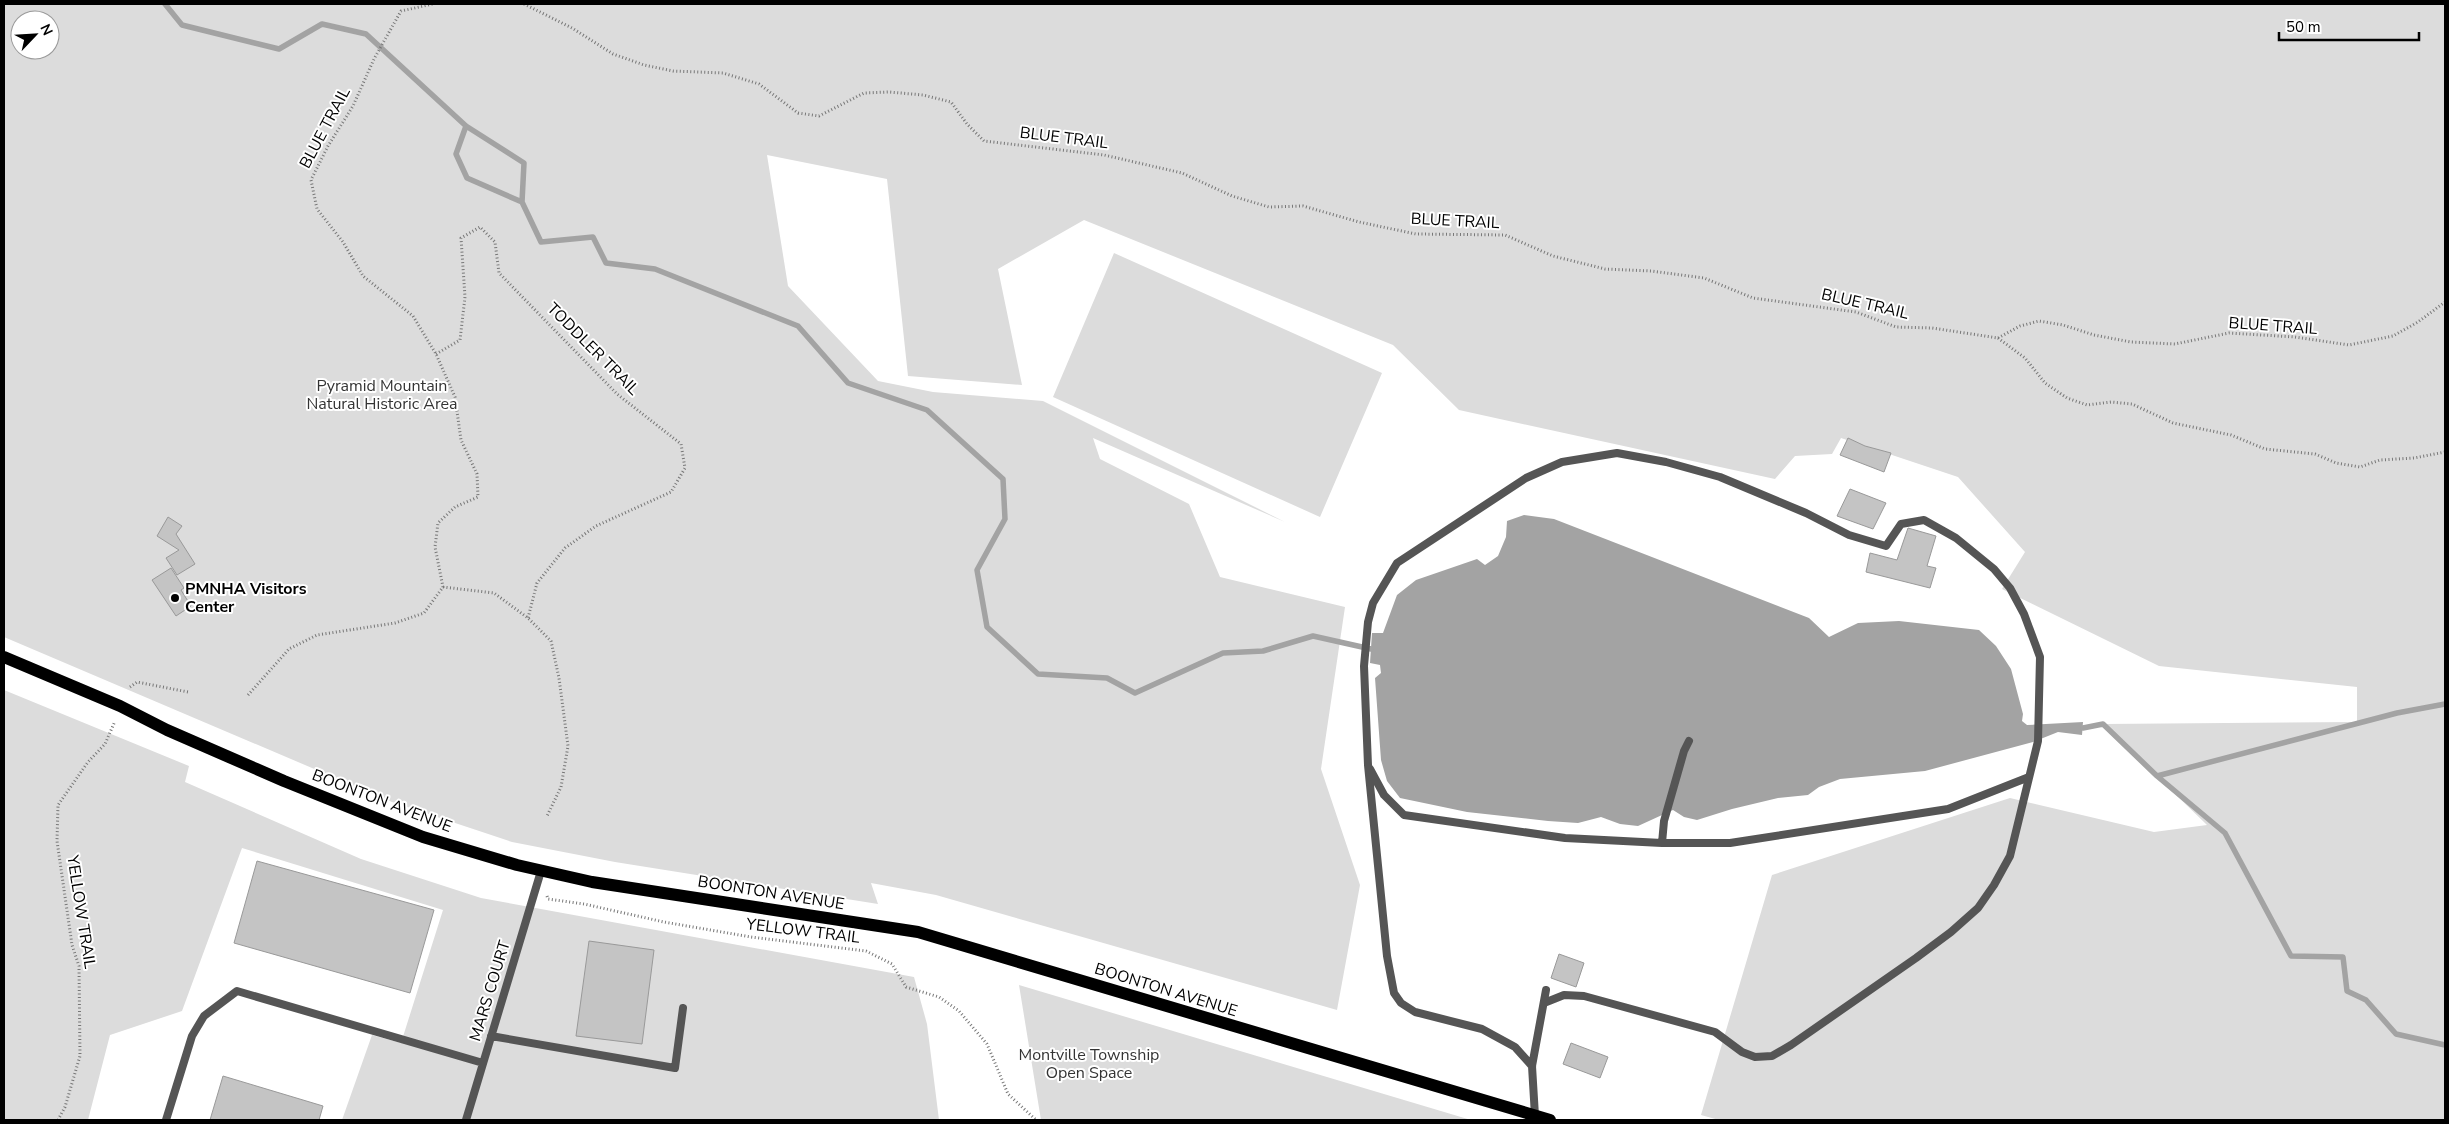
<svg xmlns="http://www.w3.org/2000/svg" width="2449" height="1124" font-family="'Nunito Sans',sans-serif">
  <rect width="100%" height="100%" fill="#fff"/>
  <path fill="#dcdcdc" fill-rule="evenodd" d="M4,4H2445V1120H1719L1701,1115L1772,875L2010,798L2154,832L2207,825L2103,724L2357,722V687L2159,666L2002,589L2025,552L1958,477L1841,438L1832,454L1795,456L1775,479L1459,410L1393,345L1084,220L998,269L1022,385L908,376L887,179L767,155L788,286L878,381L933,392L1043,401L1285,522L1093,438L1100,459L1189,504L1220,577L1345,607L1321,769L1360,885L1337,1010L936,895L871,883L878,904L615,862L512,842L392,802L4,637ZM20,20H50V50H20Z
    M1114,253L1382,373L1320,517L1053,397Z
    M4,690L189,766L185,782L361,859L481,898L914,977L927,1024L939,1120H342L372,1035L401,1043L443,910L242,848L182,1011L110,1035L88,1120H4Z
    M1019,985L1471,1120H1041Z"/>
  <path fill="#a3a3a3" d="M1524,515L1554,519L1809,618L1829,637L1858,623L1899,621L1979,630L1996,646L2011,669L2023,714L2022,721L2027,725L2083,722L2082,735L2058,732L2033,742L1925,771L1840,779L1819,787L1808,795L1778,798L1732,809L1697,820L1684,817L1673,810L1638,826L1620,824L1601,817L1578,823L1548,821L1467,812L1400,798L1387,781L1381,760L1375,678L1381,673L1380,665L1370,663L1372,633H1383L1397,595L1416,580L1477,559L1485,565L1498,556L1506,537L1507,521Z"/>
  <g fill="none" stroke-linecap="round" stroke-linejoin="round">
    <path stroke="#a3a3a3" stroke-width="5.5" d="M165,4L182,25L279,49L322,24L366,34L466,126L456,154L467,178L522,202L541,242L593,237L606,263L655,269L798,326L848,383L927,410L1003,479L1005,519L977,570L987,627L1038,674L1107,678L1135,693L1223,653L1263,651L1313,636L1371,649
      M466,126L524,163L522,202
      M2083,728L2103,724L2157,776L2397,713L2445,704
      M2157,776L2225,833L2291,956L2343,957L2347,991L2366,1000L2396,1034L2445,1045"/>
  </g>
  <path fill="#c4c4c4" stroke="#999" d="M1848,438L1865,446L1891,453L1884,472L1840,455Z
    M1850,489L1886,503L1873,529L1837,516Z
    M168,517L182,526L176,534L195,564L177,575L166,558L179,550L157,536Z
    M1908,528L1936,536L1927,566L1936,568L1930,588L1866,572L1870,553L1897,560Z
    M171,568L184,588L181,590L191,606L176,616L152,580Z
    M257,861L434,910L410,993L234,943Z
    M589,941L654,950L642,1044L576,1036Z
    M1559,954L1584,963L1576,987L1551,978Z
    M1571,1043L1608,1057L1600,1078L1563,1064Z
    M223,1076L323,1106L319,1120H210Z"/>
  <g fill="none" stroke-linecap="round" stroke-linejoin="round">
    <path stroke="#777" stroke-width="3" stroke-dasharray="1 2.5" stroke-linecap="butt" d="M524,4L572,28L613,54L644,65L673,71L723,73L759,84L798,113L819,116L864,93L889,92L923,95L951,102L967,124L984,141L1104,155L1182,173L1232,196L1269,207L1303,206L1359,222L1416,234L1505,235L1553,256L1605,269L1651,271L1704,278L1753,298L1856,312L1896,327L1932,328L1998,338L2020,326L2039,321L2063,325L2094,335L2131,342L2175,344L2229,333L2295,337L2349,345L2393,336L2418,322L2445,302
      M1998,338L2025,358L2045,383L2067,398L2087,405L2111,402L2132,404L2173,423L2231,435L2265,449L2315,454L2336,463L2360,467L2380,460L2414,458L2445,452
      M436,354L460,340L465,297L461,238L480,227L495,242L499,273L617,394L681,444L685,468L671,492L596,526L565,548L537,583L528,618
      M443,587L494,593L528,618L551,641L559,678L568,746L561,787L547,816
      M130,687L137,682L188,692
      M248,695L289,649L317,635L395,623L424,613L443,587L435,547L438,523L455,507L478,497L477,474L461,440L455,397L436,354L413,316L363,276L343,242L317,209L311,180L328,146L353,106L374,59L401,11L433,4
      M547,896L548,899L584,904L664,922L751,937L866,951L892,964L906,987L939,997L959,1011L987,1044L1008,1094L1036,1120
      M58,1120L65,1107L80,1056L79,966L72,945L57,841L58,805L88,762L105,744L115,721"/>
    <path stroke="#555" stroke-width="8" d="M1370,769L1384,795L1404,815L1565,838L1662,843H1730L1948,809L2029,777
      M1662,843L1664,821L1684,751L1689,741
      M491,1036L675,1068L683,1008
      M1532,1066L1515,1047L1482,1029L1415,1012L1401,1003L1394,993L1387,956L1368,765L1364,666L1368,622L1373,603L1397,563L1526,478L1562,462L1617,453L1666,462L1720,477L1806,513L1849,535L1886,546L1901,524L1924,520L1956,538L1994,569L2010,588L2024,614L2040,657L2038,741L2010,856L1994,885L1978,908L1951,932L1916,958L1791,1045L1772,1056L1755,1057L1742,1052L1715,1032L1584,996L1564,995L1544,1003
      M1535,1116L1532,1066L1546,990
      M166,1120L192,1036L204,1016L237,991L483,1063
      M466,1120L541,871"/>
    <path stroke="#000" stroke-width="12" d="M4,657L120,706L167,730L284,781L423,837L517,865L592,882L918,932L1550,1120"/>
  </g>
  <circle fill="#000" stroke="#fff" stroke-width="2" cx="175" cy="598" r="5"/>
  <g text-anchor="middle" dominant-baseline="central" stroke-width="4" stroke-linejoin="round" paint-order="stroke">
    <g font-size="16" fill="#000" stroke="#fff">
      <text transform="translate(325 128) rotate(-62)">BLUE TRAIL</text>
      <text transform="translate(1064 138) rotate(7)">BLUE TRAIL</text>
      <text transform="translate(1455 221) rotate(3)">BLUE TRAIL</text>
      <text transform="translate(1865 304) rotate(13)">BLUE TRAIL</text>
      <text transform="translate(2273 326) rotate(4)">BLUE TRAIL</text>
      <text transform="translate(593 349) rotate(45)">TODDLER TRAIL</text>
      <text transform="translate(382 801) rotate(21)">BOONTON AVENUE</text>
      <text transform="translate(771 893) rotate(9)">BOONTON AVENUE</text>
      <text transform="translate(81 912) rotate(81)">YELLOW TRAIL</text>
      <text transform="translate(803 931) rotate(7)">YELLOW TRAIL</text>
      <text transform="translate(1166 990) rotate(17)">BOONTON AVENUE</text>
      <text transform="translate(490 991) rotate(-73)">MARS COURT</text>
    </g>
    <g font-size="16" fill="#333" stroke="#fff">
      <text x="382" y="386">Pyramid Mountain<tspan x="382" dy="18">Natural Historic Area</tspan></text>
      <text x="1089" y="1055">Montville Township<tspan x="1089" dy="18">Open Space</tspan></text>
    </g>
    <g font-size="16" font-weight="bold" fill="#000" stroke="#fff" text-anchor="start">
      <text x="185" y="589">PMNHA Visitors<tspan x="185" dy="18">Center</tspan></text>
    </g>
  </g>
  <rect width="2449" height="1124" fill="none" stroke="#000000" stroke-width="10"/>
  <g transform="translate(35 35) rotate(65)"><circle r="24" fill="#ffffff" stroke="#999999"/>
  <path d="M0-4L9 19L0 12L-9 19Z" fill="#000000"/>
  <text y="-8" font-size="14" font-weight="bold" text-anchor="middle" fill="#000000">N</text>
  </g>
  <path d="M2279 32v8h140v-8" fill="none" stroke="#000000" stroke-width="2.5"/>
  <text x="2286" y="32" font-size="15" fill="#000000" stroke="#ffffff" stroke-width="4" paint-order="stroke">50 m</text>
</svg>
